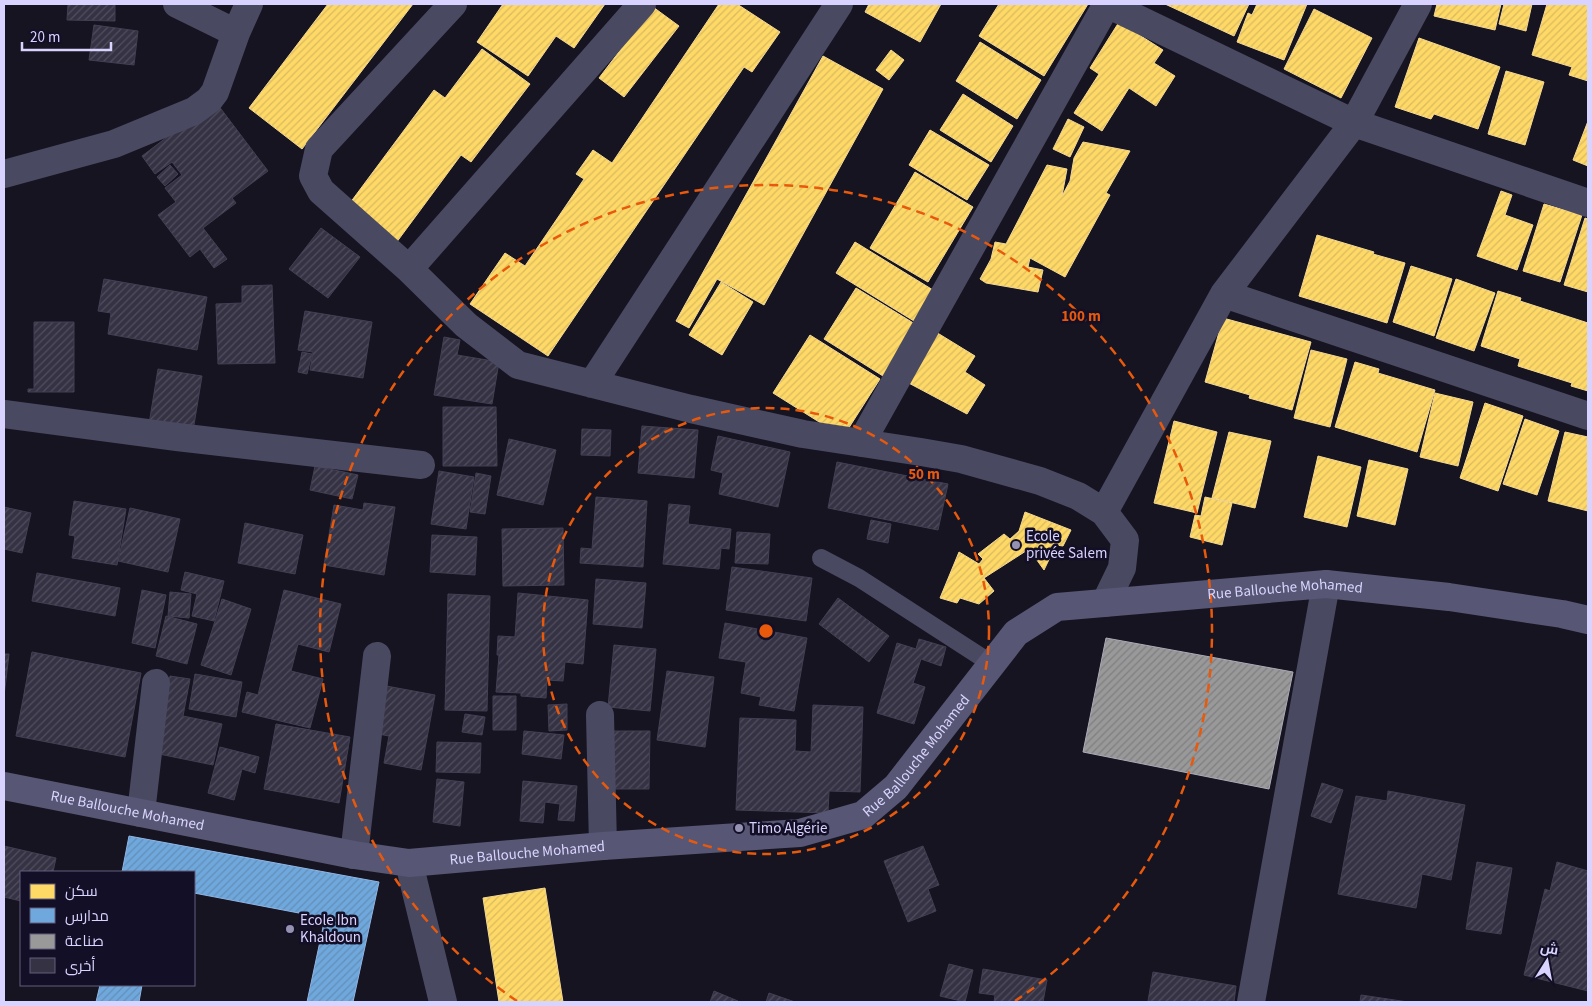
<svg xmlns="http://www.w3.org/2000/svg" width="1592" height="1006" font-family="'Source Sans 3',Cairo,sans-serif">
  <defs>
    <pattern id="homes-hatch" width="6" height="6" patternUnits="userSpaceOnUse" patternTransform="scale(1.25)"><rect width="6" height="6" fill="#ffd966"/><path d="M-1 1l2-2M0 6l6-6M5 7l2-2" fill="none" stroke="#d9ba61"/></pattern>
    <pattern id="schools-hatch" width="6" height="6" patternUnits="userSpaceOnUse" patternTransform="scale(1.25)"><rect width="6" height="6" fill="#6fa8dc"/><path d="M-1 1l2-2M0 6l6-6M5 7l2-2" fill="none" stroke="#648eb8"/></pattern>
    <pattern id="industry-hatch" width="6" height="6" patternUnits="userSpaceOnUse" patternTransform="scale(1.25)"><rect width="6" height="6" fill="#999"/><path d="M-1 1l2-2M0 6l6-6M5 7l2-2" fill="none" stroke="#7f7e82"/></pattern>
    <pattern id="building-hatch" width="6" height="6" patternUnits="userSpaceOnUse" patternTransform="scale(1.25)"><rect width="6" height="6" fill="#343243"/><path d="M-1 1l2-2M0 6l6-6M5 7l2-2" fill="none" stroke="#514f5f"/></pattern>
  </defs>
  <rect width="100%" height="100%" fill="#161421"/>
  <path fill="url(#homes-hatch)" stroke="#f4d894" d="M328,4H413L302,149L249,108Z
    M503,4L516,5L605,4L574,48L556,36L528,76L477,42Z
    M719,4H737L780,32L752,72L744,67L548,356L470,304L505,253L525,266L584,179L576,174L593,150L612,163Z
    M869,4H941L920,42L865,12Z
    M999,4H1088L1044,76L979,36Z
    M1165,4H1249L1234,36Z
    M1257,4H1307L1284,60L1237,42L1248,13L1252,15Z
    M1437,4H1501L1495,30L1434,16Z
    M1504,4H1532L1526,31L1499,24Z
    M1547,4H1588V81L1569,75L1572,67L1532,55Z
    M653,7L679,26L624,97L599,78Z
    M1314,9L1372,38L1341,98L1284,69Z
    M1119,22L1163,50L1154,63L1175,76L1156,106L1129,88L1102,131L1074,113L1099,74L1090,68Z
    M1419,38L1500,67L1478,129L1434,114L1431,119L1395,107Z
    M980,42L1041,80L1017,119L956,81Z
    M482,49L530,84L471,162L461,155L396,243L347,207L434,90L445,98Z
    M891,50L904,60L889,80L876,70Z
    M823,56L883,89L764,305L717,279L689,328L676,321Z
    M1506,71L1544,82L1525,145L1488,134Z
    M963,94L1013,126L991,162L940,130Z
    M1068,119L1084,127L1070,157L1053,149Z
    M1588,121V166L1573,160Z
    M930,130L989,165L967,200L909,165Z
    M1083,142L1130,151L1106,193L1110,195L1065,277L1030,258L1028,267L1043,270L1038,292L986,283L980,279L991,259L995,242L1006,244L1047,165L1067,169L1062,196L1070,181L1074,158Z
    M915,172L973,207L928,282L870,248Z
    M1501,191L1512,195L1505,215L1533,225L1517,270L1477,256Z
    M1544,204L1582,215L1560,282L1523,271Z
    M1585,218L1588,219V292L1564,285Z
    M1317,235L1374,252L1373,254L1405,263L1387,323L1299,296Z
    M855,242L933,290L914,321L836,273Z
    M1411,266L1452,279L1434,336L1393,322Z
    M1456,279L1495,293L1474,351L1436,338Z
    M721,282L753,302L722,355L689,335Z
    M856,288L915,324L883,376L824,339Z
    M1498,291L1521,298L1520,301L1588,323V391L1571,386L1572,383L1518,366L1520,359L1481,346Z
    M1223,318L1311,342L1292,410L1249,398L1250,395L1205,382Z
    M931,329L975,356L965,372L985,385L967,414L903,380Z
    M810,335L880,379L843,437L773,393Z
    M1311,350L1347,359L1330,427L1294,418Z
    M1355,362L1379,369L1378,373L1435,390L1417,452L1335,427Z
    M1435,393L1473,402L1458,466L1420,457Z
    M1485,403L1523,416L1498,491L1460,478Z
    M1525,419L1559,431L1537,495L1503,484Z
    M1174,421L1217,432L1197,513L1154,503Z
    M1229,432L1271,441L1255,508L1212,498Z
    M1565,432L1588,437V511L1548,501Z
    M1318,456L1361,467L1347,527L1304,517Z
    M1369,460L1408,469L1395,525L1357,516Z
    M1205,497L1232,503L1222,545L1190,537L1195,515L1201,516Z
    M1025,512L1071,530L1063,546L1056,545L1044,570L1029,549L984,578L994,591L979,604L960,598L957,603L940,598L959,552L979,564L983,559L978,554L1004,534L1010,539L1019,531Z
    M545,888L563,1002H499L483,898Z"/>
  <path fill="url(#schools-hatch)" stroke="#8fb5e6" d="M129,836L379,882L353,1002H307L325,918L194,893V872H122Z
    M100,985H142L139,1002H96Z"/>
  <path fill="url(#industry-hatch)" stroke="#acabb8" d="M1106,638L1293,672L1269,789L1083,752Z"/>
  <path fill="url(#building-hatch)" stroke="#433f54" d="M68,4H115V21L67,20Z
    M94,25L138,31L134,65L89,60Z
    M215,101L268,171L232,198L236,203L203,228L227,259L214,268L200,249L190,257L158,215L176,202L165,188L182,175L172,162L155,174L142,156Z
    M170,165L178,174L165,186L157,177Z
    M321,228L360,257L328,298L289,269Z
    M104,279L207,297L197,350L108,334L111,313L98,311Z
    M272,285L275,363L218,364L216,304L242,303V286Z
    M305,311L372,322L363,378L310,370L313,352L298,350Z
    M34,322H74V392H28V389H34Z
    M444,337L460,340L457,355L499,362L492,404L434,395Z
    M302,352L312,354L307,374L298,372Z
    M158,369L202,376L193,431L149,424Z
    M443,407H496L497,466H443Z
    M642,426L698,430L694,478L638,473Z
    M582,429L611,430L610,456L581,455Z
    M718,436L790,452L778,507L719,494L723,473L711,470Z
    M509,439L556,450L543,505L497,495Z
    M837,462L948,484L938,530L828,508Z
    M315,466L358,475L352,499L310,490Z
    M439,471L474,477L466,529L431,524Z
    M476,473L491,476L485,514L470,512Z
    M596,497L647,501L643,567L580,563L581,548L592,549Z
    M74,501L126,509L117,565L72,558L75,536L69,535Z
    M364,503L395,507L384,575L324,565L334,505L363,510Z
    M669,504L690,506L688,524L731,529L729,549L721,548L719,569L663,564Z
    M4,507L31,513L22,553L4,549Z
    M130,508L180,519L168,572L118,561Z
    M871,520L891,524L888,543L867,539Z
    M245,523L303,535L295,574L238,563Z
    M563,528L564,585L503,586L502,529Z
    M737,532L770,534L768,564L735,563Z
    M432,535L477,537L475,575L430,572Z
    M732,567L812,578L806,621L726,610Z
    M185,572L224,581L214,621L192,616L197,594L181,590Z
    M37,573L120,588L115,616L32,601Z
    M596,579L646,583L642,628L593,624Z
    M142,590L166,595L155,648L132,643Z
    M284,590L341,604L329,652L298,644L291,671L323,679L310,728L242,712L247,692L258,695Z
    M170,592L191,594L189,618L168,616Z
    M518,593L588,600L583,664L565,662L563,681L547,680L546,698L521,696V693L496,692L499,655H497L498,636L515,637Z
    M448,594L490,596L487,711L445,710Z
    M838,598L889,636L869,662L819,624Z
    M222,599L251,609L231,675L201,665Z
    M166,616L197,624L187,664L156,656Z
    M725,623L807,638L794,711L759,705L761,697L741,693L746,662L719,658Z
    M919,639L946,647L941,666L921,659L913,683L925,687L914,724L877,713L897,643L916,649Z
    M614,645L656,649L650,711L608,707Z
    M32,652L141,673L125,757L16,736Z
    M4,654H9L4,696Z
    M667,671L714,677L705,747L657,740Z
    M195,674L242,682L236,717L189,709Z
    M170,676L190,679L183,716L222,724L213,765L154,753Z
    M381,685L435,695L421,770L384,763L389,736L372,733Z
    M493,696H516V730H493Z
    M567,704V730L549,731L548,705Z
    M813,705L863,707L860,792L829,791L828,813L736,810L740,718L796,720L795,751L811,752Z
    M465,714L485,717L482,735L462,732Z
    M276,724L350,737L339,803L264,789Z
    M524,731L564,735L561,759L522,754Z
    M611,731H650L649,789H612Z
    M437,742L481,743L480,773L436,772Z
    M220,747L259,757L255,773L242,769L234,800L208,793Z
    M437,779L464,782L460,826L433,822Z
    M523,781L577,786L574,821L558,820L560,804L545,802L543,823L520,821Z
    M1322,783L1343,790L1331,823L1311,816Z
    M1388,791L1465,805L1451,880L1422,874L1416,908L1338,894L1356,796L1387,801Z
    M4,846L56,858L53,872H21V901L4,897Z
    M923,846L939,885L928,889L936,911L908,922L884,861Z
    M1477,862L1512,868L1501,934L1466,929Z
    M1557,862L1588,871V991L1524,975L1545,889L1550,891Z
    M949,964L973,970L965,1002L940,996Z
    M983,969L1047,980L1043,1002H994L995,995L979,993Z
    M1153,972L1236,986L1234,1002H1157L1148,1001Z
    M714,991L738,1001V1002H710Z
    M769,993L795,1002H766Z
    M1361,995L1408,1002H1360Z"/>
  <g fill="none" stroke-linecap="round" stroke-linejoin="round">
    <path stroke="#4a4962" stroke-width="18" d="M821,558L859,578L992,664"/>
    <path stroke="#4a4962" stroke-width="28" d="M453,4L319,149L313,176L321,191L409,269L466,325L518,365L691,409L803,434L921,452L961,459L1040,481L1078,496L1104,512L1125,540L1122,568L1105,603
      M236,33L249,4
      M4,174L114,144L194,111L209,100L215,92L236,33L177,4
      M409,269L642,4
      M1224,294L1588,416
      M592,384L839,4
      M4,414L177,437L421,465
      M861,443L1107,4L1354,123L1588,203
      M1104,512L1224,294L1354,123L1418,4
      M600,715L603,846
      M141,813L156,683
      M354,855L377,656
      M409,863L443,1002
      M1251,1002L1326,584"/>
    <path stroke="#575674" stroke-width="28" id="s1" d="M4,786L354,855L409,863L603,846L800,833L863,815L896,787L1016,633L1057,607L1326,584L1449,597L1562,614L1588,620"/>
  </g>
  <g fill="none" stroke="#e8590c" stroke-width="2.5" stroke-dasharray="9 6">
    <circle cx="766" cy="631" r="223"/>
    <path d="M517 1001A446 446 0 1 1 1015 1001"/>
  </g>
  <g fill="#9591b1" stroke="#130f26" stroke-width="2">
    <circle cx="1016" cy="545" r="5"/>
    <circle cx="739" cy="828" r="5"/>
    <circle cx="290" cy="929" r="5"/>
  </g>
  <g text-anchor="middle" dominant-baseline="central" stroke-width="5" stroke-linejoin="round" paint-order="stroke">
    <g font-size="15" fill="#d9d4ff" stroke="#130f26" text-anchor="start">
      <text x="1026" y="536">Ecole<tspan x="1026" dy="17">privée Salem</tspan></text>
      <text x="749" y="828">Timo Algérie</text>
      <text x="300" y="920">Ecole Ibn<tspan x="300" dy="17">Khaldoun</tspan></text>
    </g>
    <g font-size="15" fill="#d9d4ff" stroke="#130f26">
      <text stroke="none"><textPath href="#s1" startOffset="1386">Rue Ballouche Mohamed</textPath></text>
      <text stroke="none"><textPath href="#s1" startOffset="950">Rue Ballouche Mohamed</textPath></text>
      <text stroke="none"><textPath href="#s1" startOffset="126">Rue Ballouche Mohamed</textPath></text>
      <text stroke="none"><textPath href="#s1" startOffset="531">Rue Ballouche Mohamed</textPath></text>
    </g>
  </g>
  <circle cx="766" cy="631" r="8" fill="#e8590c" stroke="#130f26" stroke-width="2.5"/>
  <g font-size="15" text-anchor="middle" font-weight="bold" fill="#e8590c" stroke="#130f26" stroke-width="5" stroke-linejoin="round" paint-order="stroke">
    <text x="1081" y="321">100 m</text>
    <text x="924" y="479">50 m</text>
  </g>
  <rect width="1592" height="1006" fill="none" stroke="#d9d4ff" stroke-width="10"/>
  <rect x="20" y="871" width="175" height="115" fill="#130f26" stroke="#625e7d"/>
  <rect x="30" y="884" width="25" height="15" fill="#ffd966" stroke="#625e7d"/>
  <text x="65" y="896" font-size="15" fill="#d9d4ff">سكن</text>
  <rect x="30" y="908" width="25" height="15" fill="#6fa8dc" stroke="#625e7d"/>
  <text x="65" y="921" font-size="15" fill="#d9d4ff">مدارس</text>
  <rect x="30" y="934" width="25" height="15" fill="#999999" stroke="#625e7d"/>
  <text x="65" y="946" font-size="15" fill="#d9d4ff">صناعة</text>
  <rect x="30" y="958" width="25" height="15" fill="#343243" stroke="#625e7d"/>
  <text x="65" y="971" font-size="15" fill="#d9d4ff">أخرى</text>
  <g transform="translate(1547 961) rotate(11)" stroke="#130f26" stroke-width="4" paint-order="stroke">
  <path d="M0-4L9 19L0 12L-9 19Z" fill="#d9d4ff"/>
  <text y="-8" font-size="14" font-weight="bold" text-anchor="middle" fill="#d9d4ff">ش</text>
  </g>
  <path d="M22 42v8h89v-8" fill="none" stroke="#d9d4ff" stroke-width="2.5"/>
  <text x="30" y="42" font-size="15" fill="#d9d4ff" stroke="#130f26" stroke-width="4" paint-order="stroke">20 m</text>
</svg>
